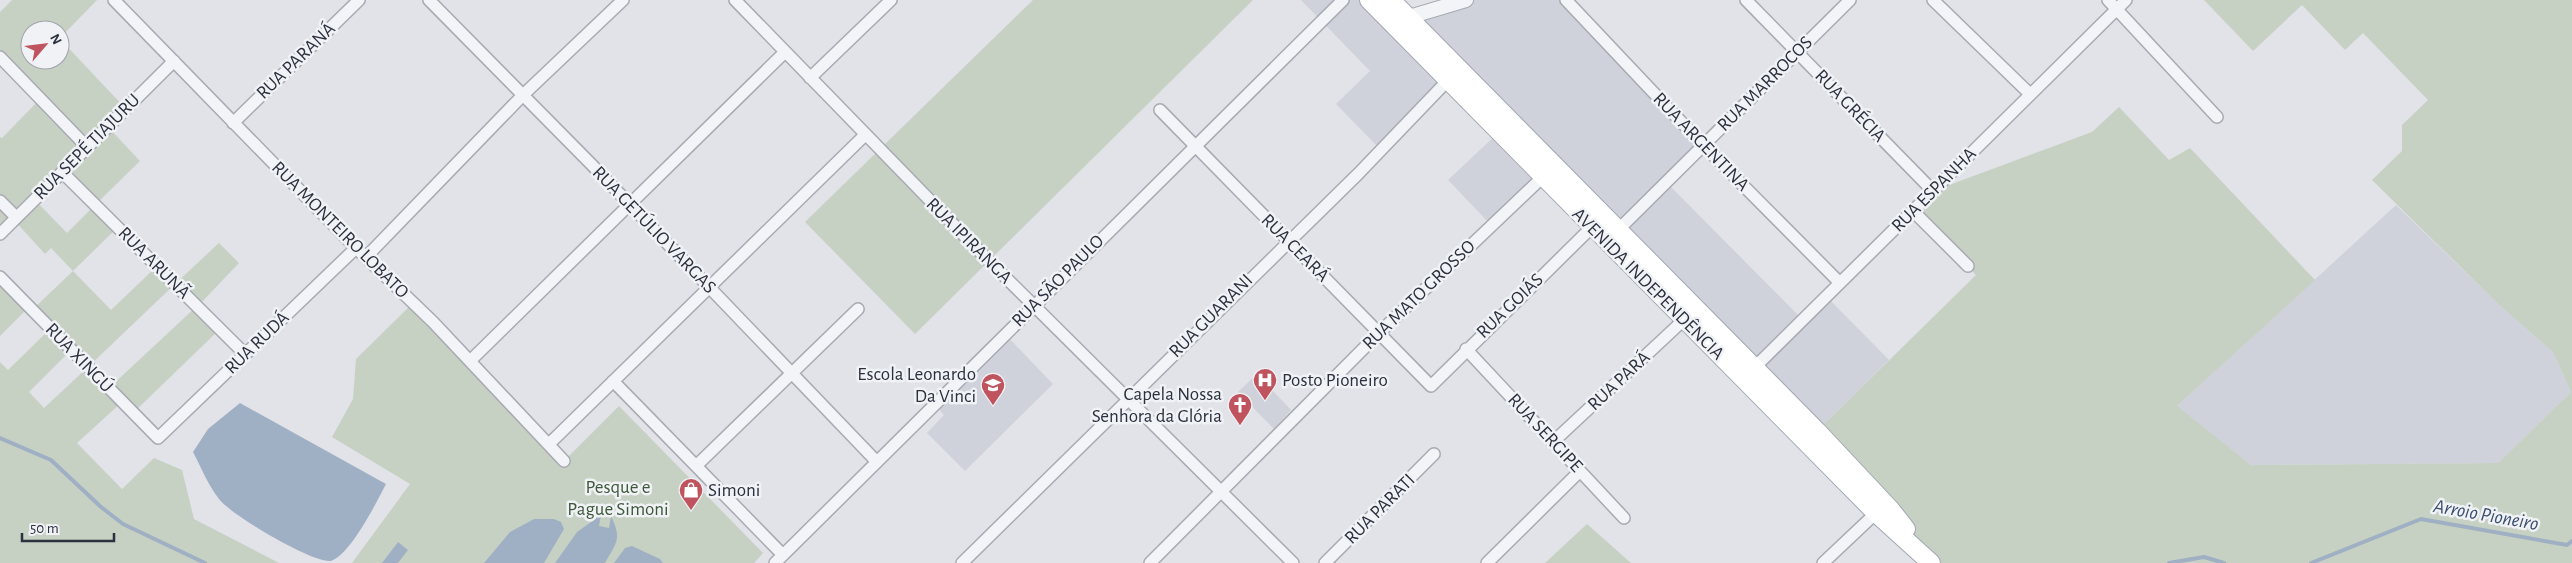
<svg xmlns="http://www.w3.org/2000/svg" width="2572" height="563" font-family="'Alegreya Sans',sans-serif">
  <rect width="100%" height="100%" fill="#e1e3e8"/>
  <path fill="#cfd2da" d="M1301,0H1369L1448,81L1381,150L1336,104L1370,71Z
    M1466,0H1566L1704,146L1667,183L1802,319L1826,296L1889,360L1817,431L1408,17Z
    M1499,132L1543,177L1491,225L1448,180Z
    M2396,205L2498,304L2553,352L2571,392L2498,463L2251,465L2176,407Z
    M1005,334L1053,384L965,471L927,433L944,415L934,404Z
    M1257,374L1291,410L1274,429L1238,392Z"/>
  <path fill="#c6d1c3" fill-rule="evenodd" d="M12,0H97L60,38V30H30V60H60V39L126,109L108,127L140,161L96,204L118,227L73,271L111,310L157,266L175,284L219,243L239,263L198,306L220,329L133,413L122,402L77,443L122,489L154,458L182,470L194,519L279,563H0V362L8,370L50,329L32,310L73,271L51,248L45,254L14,220L0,234V137L2,138L40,99L0,65V12ZM62,172L95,205L67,233L34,199ZM175,284L197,306L109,388L88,367ZM71,350L88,367L44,408L29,392Z
    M1033,0H1253L915,334L805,222Z
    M2204,0H2572V563H1932L1817,431L1976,275L1913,211L1933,191L2092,132L2119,107L2169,160L2190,148L2315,280L2177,406L2251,465L2498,463L2571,392L2553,352L2498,304L2372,180L2402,151V125L2428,100L2363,33L2345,50L2302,5L2253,51Z
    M0,277L29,307L0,336Z
    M413,303L565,460L619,406L763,553L754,563H352L410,484L332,437L353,399L356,359Z
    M1587,524L1631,563H1545Z"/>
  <path fill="#a0b0c4" d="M240,403L386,484C376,503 351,554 331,561C312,563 231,515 219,499C208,485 201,467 193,452L208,429Z
    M601,515L599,526L609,528L611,516C622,539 617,542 605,563H555L577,532Z
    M534,519H554L561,522L564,529L544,563H484L510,532Z
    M398,542L408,550L398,563H382Z
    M632,546L660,559L663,563H614L625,548Z"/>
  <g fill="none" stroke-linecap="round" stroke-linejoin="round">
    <path stroke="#a0b0c4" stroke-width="4" d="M0,438L51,460L101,507L123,524L205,563
      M2169,563L2204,557L2224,563
      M2311,563L2421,519L2567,545L2572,541"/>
    <g stroke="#a7aab2" stroke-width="14">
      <path id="minor" d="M114,0L356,248L433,322L564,461
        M429,0L592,165L877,462
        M735,0L989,261L1293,563
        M1566,0L1704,146L1839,282
        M1746,0L1933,191
        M1933,0L2030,94
        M2108,0L2217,117
        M0,57L87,147
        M810,78L891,0
        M1160,110L1431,386L1592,227
        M233,123L359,0
        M62,172L245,354
        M0,201L16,217
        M1913,211L1968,266
        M0,234L174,61
        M1613,235L1850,0
        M366,257L523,95L623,0
        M0,277L158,438L356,248
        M1466,349L1624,518
        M470,361L785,52
        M1750,372L2126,0
        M613,381L783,555
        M1553,442L1689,315
        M549,444L865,135
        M696,466L858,309
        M775,563L1343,0
        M962,563L1358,174L1453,75
        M1150,563L1380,332L1548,172
        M1325,563L1434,454
        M1487,563L1580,471
        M1823,563L1876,513"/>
    </g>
    <g stroke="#a7aab2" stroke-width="16">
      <path id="tertiary" d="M1399,20L1466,0"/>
    </g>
    <g stroke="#a2a7b2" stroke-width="20">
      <path id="primary" d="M1369,0L1876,513L1931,563
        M1391,0L1817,431L1891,510L1906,529"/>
    </g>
    <use href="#minor" stroke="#f3f4f7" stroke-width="11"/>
    <use href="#tertiary" stroke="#f3f4f7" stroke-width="14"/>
    <use href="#primary" stroke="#fff" stroke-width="18"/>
  </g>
  <defs>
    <g id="hospital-pin" transform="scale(1.25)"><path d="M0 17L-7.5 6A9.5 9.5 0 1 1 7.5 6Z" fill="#bf545f" stroke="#f0f2f6"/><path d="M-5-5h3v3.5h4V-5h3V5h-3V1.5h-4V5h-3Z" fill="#fff"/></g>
    <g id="school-pin" transform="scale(1.25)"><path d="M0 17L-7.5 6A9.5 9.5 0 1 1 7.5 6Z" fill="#bf545f" stroke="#f0f2f6"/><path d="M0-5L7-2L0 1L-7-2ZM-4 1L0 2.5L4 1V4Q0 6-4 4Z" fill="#fff"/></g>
    <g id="church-pin" transform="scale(1.25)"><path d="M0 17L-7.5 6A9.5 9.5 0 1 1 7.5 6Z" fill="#bf545f" stroke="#f0f2f6"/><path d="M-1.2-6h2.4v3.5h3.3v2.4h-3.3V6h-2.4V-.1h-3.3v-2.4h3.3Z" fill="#fff"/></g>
    <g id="shop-pin" transform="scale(1.25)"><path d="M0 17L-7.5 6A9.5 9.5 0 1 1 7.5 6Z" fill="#bf545f" stroke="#f0f2f6"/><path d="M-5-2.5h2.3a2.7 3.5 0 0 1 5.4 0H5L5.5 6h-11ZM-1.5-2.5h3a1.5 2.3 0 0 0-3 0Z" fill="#fff"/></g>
  </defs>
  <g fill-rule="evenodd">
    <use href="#hospital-pin" x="1265" y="380"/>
    <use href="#school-pin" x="993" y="385"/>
    <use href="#church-pin" x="1240" y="405"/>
    <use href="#shop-pin" x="691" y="490"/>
  </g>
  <g text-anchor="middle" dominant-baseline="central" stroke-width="5" stroke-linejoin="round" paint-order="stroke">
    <g font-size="19" fill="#2b313e" stroke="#f0f2f6">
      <text transform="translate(296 61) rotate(-44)">RUA PARANÁ</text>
      <text transform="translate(1765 84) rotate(-45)">RUA MARROCOS</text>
      <text transform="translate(1850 106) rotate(46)">RUA GRÉCIA</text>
      <text transform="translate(1701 142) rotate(46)">RUA ARGENTINA</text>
      <text transform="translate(87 147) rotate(-45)">RUA SEPÉ TIAJURU</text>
      <text transform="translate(1934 190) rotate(-45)">RUA ESPANHA</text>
      <text transform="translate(340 230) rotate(45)">RUA MONTEIRO LOBATO</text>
      <text transform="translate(654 230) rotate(46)">RUA GETÚLIO VARGAS</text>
      <text transform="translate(969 241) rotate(45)">RUA IPIRANGA</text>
      <text transform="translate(1295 248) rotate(45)">RUA CEARÁ</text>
      <text transform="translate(154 263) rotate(45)">RUA ARUNÃ</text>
      <text transform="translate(1058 281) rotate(-45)">RUA SÃO PAULO</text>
      <text transform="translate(1648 284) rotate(45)">AVENIDA INDEPENDÊNCIA</text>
      <text transform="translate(1419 295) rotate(-44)">RUA MATO GROSSO</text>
      <text transform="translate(1510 306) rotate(-44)">RUA GOIÁS</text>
      <text transform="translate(1211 316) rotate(-45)">RUA GUARANI</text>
      <text transform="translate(257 343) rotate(-44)">RUA RUDÁ</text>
      <text transform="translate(79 358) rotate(46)">RUA XINGÚ</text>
      <text transform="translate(1619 381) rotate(-43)">RUA PARÁ</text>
      <text transform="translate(1545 433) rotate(47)">RUA SERGIPE</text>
      <text transform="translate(1380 509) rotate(-45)">RUA PARATI</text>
    </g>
    <g font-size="19" fill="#2b313e" stroke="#f0f2f6" text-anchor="end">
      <text x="976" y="374">Escola Leonardo<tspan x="976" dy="22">Da Vinci</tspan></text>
      <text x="1282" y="380" text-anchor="start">Posto Pioneiro</text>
      <text x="1222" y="394">Capela Nossa<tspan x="1222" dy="22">Senhora da Glória</tspan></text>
      <text x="708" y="490" text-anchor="start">Simoni</text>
    </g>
    <g font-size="19" fill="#3e583a" stroke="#f0f2f6">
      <text x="618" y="487">Pesque e<tspan x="618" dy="22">Pague Simoni</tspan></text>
    </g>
    <g font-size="20" font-style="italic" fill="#3a4e6d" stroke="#f0f2f6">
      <text transform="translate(2486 515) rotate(10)">Arroio Pioneiro</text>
    </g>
  </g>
  <g transform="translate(45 45) rotate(62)"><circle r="24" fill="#f0f2f6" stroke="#a1a5ac"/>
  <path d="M0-4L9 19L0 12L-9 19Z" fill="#bf545f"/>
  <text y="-8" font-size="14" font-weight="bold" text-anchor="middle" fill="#2b313e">N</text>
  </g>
  <path d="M22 533v8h92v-8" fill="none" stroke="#2b313e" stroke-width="2.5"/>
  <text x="30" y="533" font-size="15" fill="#2b313e" stroke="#f0f2f6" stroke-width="4" paint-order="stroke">50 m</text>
</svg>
